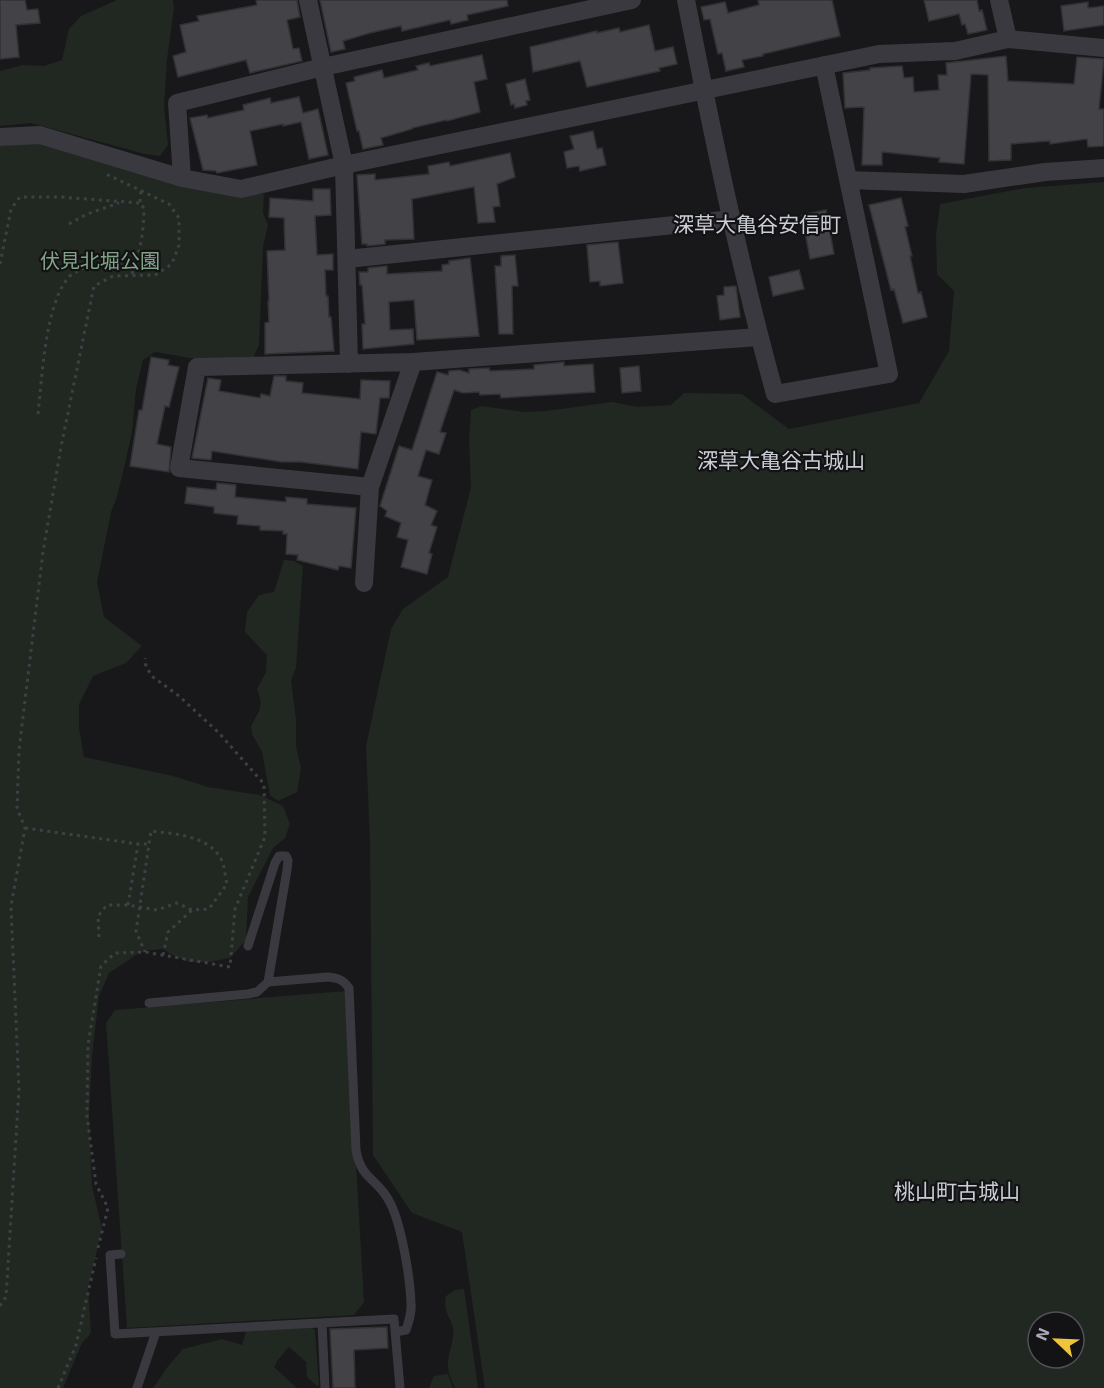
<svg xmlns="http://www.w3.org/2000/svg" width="1104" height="1388" font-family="'Exo 2','Noto Sans JP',sans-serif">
  <rect width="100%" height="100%" fill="#18181a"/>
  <path fill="#202821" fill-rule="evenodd" d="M117,0H173L174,7L167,60L164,106L168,145L160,156L145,154L31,123L0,126V71L23,65L44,66L62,60L69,29L81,16Z
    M38,141L235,194H264L263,213L268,225L263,247L259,346L255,353L254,361L196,359L155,352L143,360L136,389L132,433L117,497L111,512L97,582L104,617L142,646L126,663L93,676L79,704V728L84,757L173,776L208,787L260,795L283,806L290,824L285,838L273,848L248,897L246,940L230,958L209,962H189L174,956L163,949L142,951L109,973L99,996L92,1056L89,1117L92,1186L102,1229L88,1288L91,1333L82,1343L63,1388H0V146Z
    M1104,182V1388H485L462,1232L412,1213L373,1155L370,842L366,746L391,629L403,609L448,577L471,487L469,439L471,410L482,406L525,412L546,411L612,402L638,407L671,405L684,393L742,394L789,429L919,403L949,351L954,291L937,274L936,235L940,204L1025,188ZM1038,1322H1074V1358H1038Z
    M284,560L294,561L303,566L296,668L291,680L296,720V746L301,768L297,792L278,801L270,795L262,752L252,734L251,726L259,711L261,702L257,689L266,672L267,655L245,632L247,612L259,595L274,592Z
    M346,991L364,1302L354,1315L127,1328L106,1023L115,1010Z
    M464,1289L478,1388H455C451,1379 447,1371 448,1361C449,1350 455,1338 453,1328C450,1315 443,1312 446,1296L455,1290Z
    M311,1327L315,1330L319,1385L317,1386L307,1377L306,1362L289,1347L277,1361L274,1367L297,1388H153L169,1365L183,1349L222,1339L242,1345L247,1328Z
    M448,1374L453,1388H429L434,1376Z"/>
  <path fill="#424247" stroke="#323236" stroke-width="1.5" d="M0,0H25L27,10L38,9L40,23L16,25L19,57L0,59Z
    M256,0H297L300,17L287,20L293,49L299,48L302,61L250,73L246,60L178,77L173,56L186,52L180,25L199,21L197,16L257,5Z
    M320,0H507L508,6L467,15L468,20L451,24L450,20L402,31L401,26L370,33L343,41L345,49L331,52Z
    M758,0H832L840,36L763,54V56L742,60L744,67L726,71L722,53L718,54L710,19L704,20L701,7L725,2L728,13L759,5Z
    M924,0H977L979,11L982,10L987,30L968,34L965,24L962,25L959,14L929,21Z
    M1088,2V8L1104,6V25L1064,31L1061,6Z
    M649,25L655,51L673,47L677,64L659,68L660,71L587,87L580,61L533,72L530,47L597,31V33L619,28L620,32Z
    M482,55L487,79L474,82L480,112L447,121L446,120L412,128V129L381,138L383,145L363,149L359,131H357L346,83L355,81L354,77L382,70L384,78L418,70L416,66L429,63L430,66Z
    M1006,56L1008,81L1074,84L1077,57L1104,59L1099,109H1104V146L1088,147L1087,139L1050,144V141L1011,144V160L989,161L988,75L971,74L964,164L939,162L940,158L882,152V165H862L864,107L845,108L843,73L870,70V68L902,66L904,78L913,77L914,92L939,90L938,75H947L946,63Z
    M525,79L530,100L526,101L527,105L515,108L514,104L511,105L506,84Z
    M299,97L303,113L318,109L328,155L309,159L301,122L283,126V124L250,131L257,165L217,173L216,171L203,170L190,118L207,115L208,118L244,110L243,105L270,98L271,103Z
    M593,131L597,149L602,148L606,165L580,171L579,166L567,168L564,152L574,149L570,136Z
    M510,153L515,177L497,184L500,206L493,207L495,222L478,223L474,187L412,199L414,239L385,240V244L367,246V244H362L357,175L375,174V180L429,174L428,166L449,162L450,166Z
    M313,189H330L331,215L315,216L317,255L333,254V270H325L326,296H328L329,317H331L334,351L265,354V323L269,322L268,301H269L267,251L285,250L284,218L269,217L270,198L313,201Z
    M901,198L908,226L905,227L912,256H910L918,293L921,292L927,317L903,323L894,289L891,290L869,205Z
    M826,210L834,254L810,259L802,215Z
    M618,242L623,283L600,286V281L590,282L587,245Z
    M515,255L518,286H512L513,334H499L495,266H501V256Z
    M470,258L479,336L417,340L414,300L389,302L390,330L413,329L414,344L363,349L362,324H365L362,285H360L359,272H368V268L387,266V274L442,271V265L449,264V261Z
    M799,270L804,289L773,296L769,277Z
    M736,286L740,317L720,320L717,296L724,295V287Z
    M151,357L169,360L168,365L179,367L169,407L165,406L157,444L171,447L169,472L130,466L139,410H142Z
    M564,362V366L593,364L595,392L501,398L500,394L480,395L479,392L463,393L454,390L440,432L446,433L439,454L426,450L418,476L432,480L425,505L437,511L431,525L437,527L429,553L432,554L427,574L401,567L408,540L397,537L401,523L385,516L387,511L380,506L399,446L412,450L437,372L448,375L449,371L459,370L469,373V369L489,368L490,371L534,369V365Z
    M639,366L641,391L622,393L620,368Z
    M274,376H286V381L303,383L302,393L360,399L361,380L390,381L389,398H380L376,434L361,432L358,469L301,462H282L212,451L211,460L192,458L208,378L221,380L219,391L260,398L261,394L270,396Z
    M217,483L236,485L235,497L286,502V497L307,499V504L356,508L351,568L339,566L338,570L297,560L298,555L286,554L287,534H283V531L260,530V526L237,524L238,516L214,513V507L185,503L187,487L216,490Z
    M387,1327L388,1348L354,1350L355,1388H333L330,1329Z"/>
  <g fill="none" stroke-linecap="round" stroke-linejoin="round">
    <path stroke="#3f4046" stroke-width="3" stroke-dasharray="3 4.5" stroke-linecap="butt" d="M69,224L87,214L119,203
      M0,264L11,209L20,197H60L140,203
      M132,274C140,253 144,231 144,208L140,203L141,190
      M38,414C42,378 45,306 68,278C76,268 104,262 116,263C122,264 128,266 134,268
      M25,828L138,844H149
      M128,905L138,844
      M99,937L98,916L107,905H128L157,910L177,903L192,910L209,909L227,884C225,877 225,868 222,861C210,835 174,834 151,831L136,931L145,952
      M163,955L168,932L192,910
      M98,1248L108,1208L96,1184L87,1116L88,1045L101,966L115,953L145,952L230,967L235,909L265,837L264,784L219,733L179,696L153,677L146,667L145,658
      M0,1306L6,1297L19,1089L11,906L25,828L17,808L19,750L43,552L61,447L94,286L113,276L155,275L169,266L174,259L179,245V218L169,204L106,174
      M58,1388L76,1345L96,1258"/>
    <path stroke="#39393f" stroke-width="9" d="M248,946L275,863L279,856H286L288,860L287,870L268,982
      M149,1003L248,994L257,992L268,982L328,977C337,978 343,979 349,988L356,1150C361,1179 375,1177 388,1199C401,1220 410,1277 411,1303C412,1312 409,1321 406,1330L395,1332
      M121,1254L110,1255L115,1334L394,1319L400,1388
      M322,1323L325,1388
      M137,1388L156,1332"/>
    <path stroke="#39393f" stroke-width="18" d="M308,0L344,165L349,364
      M686,0C712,132 739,264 775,394L889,374L824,65
      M999,0L1008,39
      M0,137L40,135L182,178L241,189L344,165L879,54L955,51L1008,39L1104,48
      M182,178L177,103L323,67L632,0
      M848,180L964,184L1045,172L1104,168
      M347,259L732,219
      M370,487L179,468L197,367L413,362L759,337
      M364,583L370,487L413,362"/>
  </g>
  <g text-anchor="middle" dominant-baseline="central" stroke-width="4.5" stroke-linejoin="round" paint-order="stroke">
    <g font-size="20" fill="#81a487" stroke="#131315">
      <text x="100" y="260">伏見北堀公園</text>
    </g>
    <g font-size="21" fill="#cbcdd5" stroke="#131315">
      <text x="757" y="223">深草大亀谷安信町</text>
      <text x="781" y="459">深草大亀谷古城山</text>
      <text x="957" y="1190">桃山町古城山</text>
    </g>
  </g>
  <g transform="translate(1056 1340) rotate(293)"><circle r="28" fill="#131315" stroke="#4f5157" stroke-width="1.5"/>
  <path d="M0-4.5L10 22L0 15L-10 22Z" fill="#f0c439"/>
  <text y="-9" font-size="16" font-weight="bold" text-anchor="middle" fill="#aaadb9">N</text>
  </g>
</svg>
